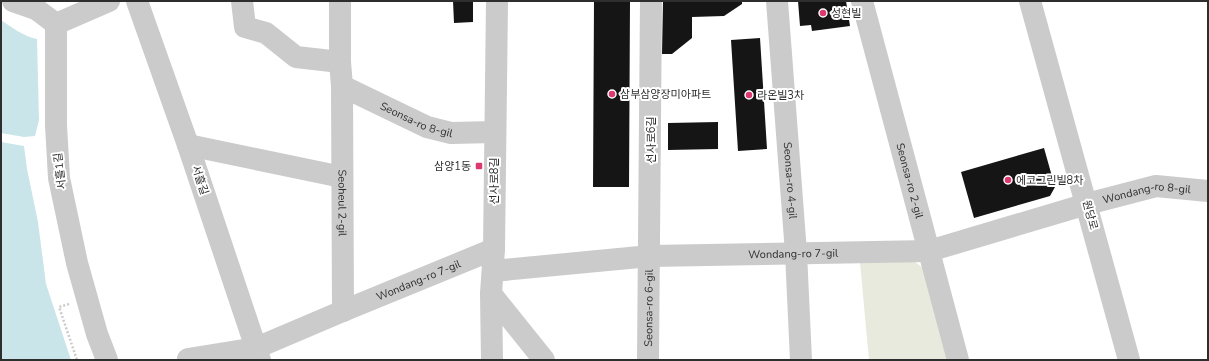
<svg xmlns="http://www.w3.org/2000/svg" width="1209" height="361" font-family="'Nunito Sans','Noto Sans KR',sans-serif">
  <rect width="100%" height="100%" fill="#fff"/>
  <path fill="#e7eadc" d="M914,261L929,273L953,360H869L860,262Z"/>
  <path fill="#c9e5e9" d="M1,20C13,28 23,36 37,39L39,120L35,136L24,137L1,133Z
    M1,142L24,146L27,169L38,222L46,284L71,360H1Z"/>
  <path fill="#151515" d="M453,1H473V22L454,23Z
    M594,1H630L629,187H593Z
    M663,1H742V4L724,16L692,17V38L672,54H662Z
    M798,1H846L850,26L812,31L811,25L800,26Z
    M760,38L767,149L738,151L731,40Z
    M718,122V149L668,150V123Z
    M1044,148L1055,187L1050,196L974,218L961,172Z"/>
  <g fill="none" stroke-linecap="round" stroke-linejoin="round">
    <path stroke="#cbcbcb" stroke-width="2.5" stroke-dasharray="2 2" stroke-linecap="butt" d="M69,304L59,307L77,360"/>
    <g stroke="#cbcbcb" stroke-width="22">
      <path d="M13,1L36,9L56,24V125L59,178L77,263L97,334L107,360"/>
      <path d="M137,1L188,145L260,360"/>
      <path d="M242,1L245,27L266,33L296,57L340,62"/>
      <path id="s1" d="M340,1V62L342,86L343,311"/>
      <path id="s2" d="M777,1L796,253L801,360"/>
      <path id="s3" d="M862,1L958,360"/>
      <path d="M1030,1L1129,360"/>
      <path d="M56,24L109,1"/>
      <path id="s4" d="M342,86L427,127L451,133L495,132"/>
      <path d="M188,145L342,177"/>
      <path id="s5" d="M493,271L650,256L929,251L1087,204L1156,186L1208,191"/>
      <path d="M491,294L544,360"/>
      <path id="s6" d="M188,359L256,348L343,311L494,249"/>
      <path d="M492,360L491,294L494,249L497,1"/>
      <path id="s7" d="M648,360L651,1"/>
    </g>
  </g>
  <g fill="#db3970" stroke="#fff" stroke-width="1.5">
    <circle cx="823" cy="13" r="4"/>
    <circle cx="612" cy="94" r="4"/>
    <circle cx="749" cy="95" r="4"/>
    <rect x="475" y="162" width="8" height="8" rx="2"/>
    <circle cx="1008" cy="180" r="4"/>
  </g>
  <g text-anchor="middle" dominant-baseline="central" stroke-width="4" stroke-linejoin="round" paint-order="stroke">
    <g font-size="11" fill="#2e2e2e" stroke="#fff" text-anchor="start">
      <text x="831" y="13">성현빌</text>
      <text x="620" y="94">삼부삼양장미아파트</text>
      <text x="757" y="95">라온빌3차</text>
      <text x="471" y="166" text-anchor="end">삼양1동</text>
      <text x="1016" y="180">에코그린빌8차</text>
    </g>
    <g font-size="11" fill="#2e2e2e" stroke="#fff">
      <text stroke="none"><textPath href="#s4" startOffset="82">Seonsa-ro 8-gil</textPath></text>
      <text transform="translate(651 140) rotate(-90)">선사로6길</text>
      <text transform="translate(60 171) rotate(-97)">서흘1길</text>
      <text transform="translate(200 180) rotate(72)">서흘길</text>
      <text stroke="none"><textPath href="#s2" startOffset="180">Seonsa-ro 4-gil</textPath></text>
      <text stroke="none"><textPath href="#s3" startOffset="186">Seonsa-ro 2-gil</textPath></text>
      <text transform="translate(494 181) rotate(-90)">선사로8길</text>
      <text stroke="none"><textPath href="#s5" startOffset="663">Wondang-ro 8-gil</textPath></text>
      <text stroke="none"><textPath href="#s1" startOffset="202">Seoheul 2-gil</textPath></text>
      <text transform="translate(1090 215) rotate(75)">원당로</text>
      <text stroke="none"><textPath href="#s5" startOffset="301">Wondang-ro 7-gil</textPath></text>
      <text stroke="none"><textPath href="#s6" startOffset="245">Wondang-ro 7-gil</textPath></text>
      <text stroke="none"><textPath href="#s7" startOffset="52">Seonsa-ro 6-gil</textPath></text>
    </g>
  </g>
  <rect width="1209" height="361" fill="none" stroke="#2e2e2e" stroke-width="4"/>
</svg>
